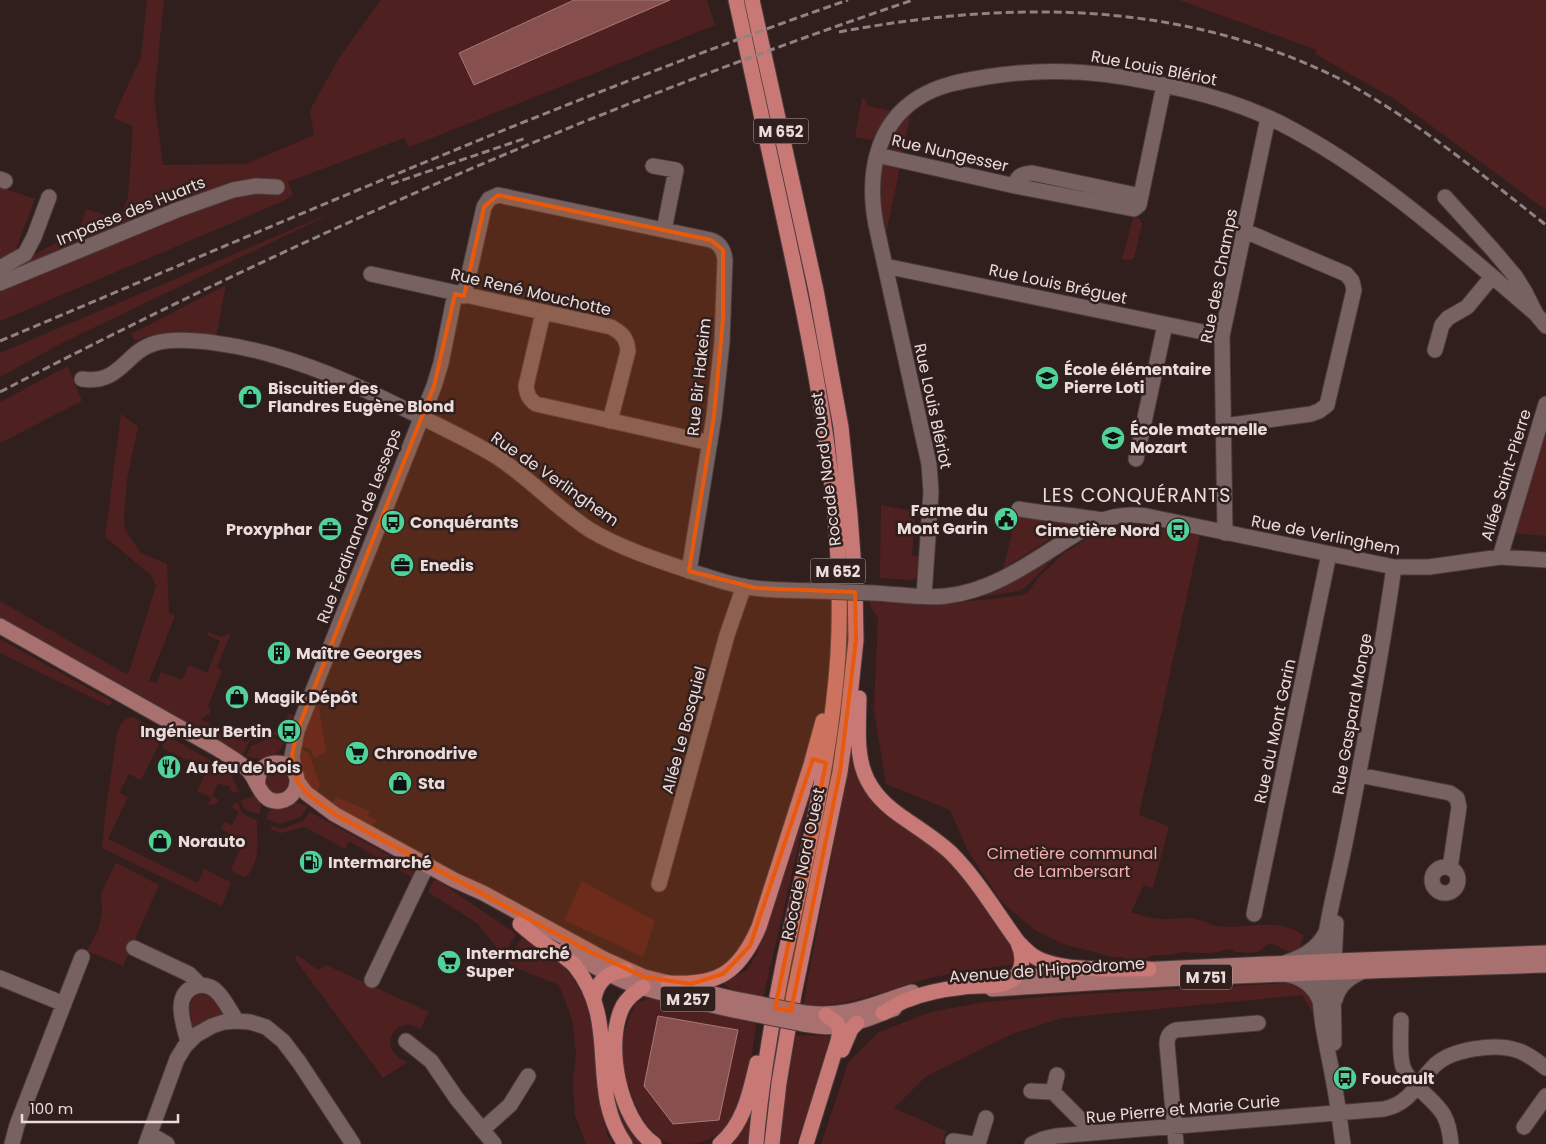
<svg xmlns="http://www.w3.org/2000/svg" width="1546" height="1144" font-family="Poppins,sans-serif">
  <rect width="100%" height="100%" fill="#311f1e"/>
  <path fill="#4f2020" d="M147,0H164L154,98L163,165L246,164L314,135L310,110L339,58L381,0H574L459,53L475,85L670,0H707L715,25L409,147L404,138L288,182L293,195L279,203L0,321V187L35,199L16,249L34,255L80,229L86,209L119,219L128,198L133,126L113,118L141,57Z
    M1179,0H1546V210L1396,100L1315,54L1317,50Z
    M862,98L865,99L868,106L892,111L872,140L855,137Z
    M912,108L902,156L894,153L889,147C891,132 902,120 912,108Z
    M884,165H891L900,167L885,238L878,201L880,169Z
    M343,208L64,342L0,377V353Z
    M1133,218H1139L1142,224L1134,257L1131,260L1122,259Z
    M226,285L216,337C190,334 160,329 135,341L131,334Z
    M68,366L82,401L0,443V402Z
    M121,414L138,427L127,480L124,516L125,530L140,552L167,564L169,613L175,616L149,681L157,683L161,672L182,680L189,665L207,673L220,641L207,635L208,632L221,637L231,633L217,667L222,671L208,706L211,709L209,714L201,719L232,738L241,735L244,742L280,730L278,723L284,725L289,713L293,715L283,738L272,734L249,742L243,755L135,692L120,686L0,618V601L128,675L156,586L151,575L105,537Z
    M1546,419V536L1514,533Z
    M881,505L923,513V517L915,516L912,555L920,557C919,565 921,577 912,580L880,578Z
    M1017,513L1079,520L1003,569Z
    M1125,524L1151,527L1200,536L1139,815L1169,826L1153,888L1144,885L1131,912C1143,916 1155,920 1169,919C1178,919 1186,917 1196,919C1203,920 1210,925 1217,926C1247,931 1277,915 1304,936L1298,951C1280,954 1283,945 1272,944C1266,943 1264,949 1259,951C1253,954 1242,952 1235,952L1231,949L1211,953H1194L1184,952L1168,955H1156L1133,962L1122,957H1113L1063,944L1035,930L1007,907L998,897L967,849L950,810L886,784L874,709L878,618L871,608L869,598L938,605L1022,595L1028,592L1039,577L1063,554L1090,537Z
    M1056,554V556L1027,586L1019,591L973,598Z
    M0,639L113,702L109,706L0,653Z
    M317,705L319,707L326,752L314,758L311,750L299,745L313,706Z
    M133,717L164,734L141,780L129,774L119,793L128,797L108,839L198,883L204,869L231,882L222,906L102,848L106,807L117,734C120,724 122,719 133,717Z
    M168,736L223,768L231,775L239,791L232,793L229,786L218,784L212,796L219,800L216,804L208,805L211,797L197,791L206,772L199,769L200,766L162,748Z
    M272,737L285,743C277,758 261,762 246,756L251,746Z
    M854,739L859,774L959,870L1018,954L1015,964C988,968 961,971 934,977C891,987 849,1009 803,1005Z
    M298,748L309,753L320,786L314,796L303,781Z
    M819,757L763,998L733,992L723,983L747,970L757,953Z
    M266 782a11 11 0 1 1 22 0a11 11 0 1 1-22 0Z
    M256,795C261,802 262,806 259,814L244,809L241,801Z
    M336,797L370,811L368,816L377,820L372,828L331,805Z
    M238,802C241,815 245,815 257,820C256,840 262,859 247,876L243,877L232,871L231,869L244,841L221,829L224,822L232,825L239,811L232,808L233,805Z
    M295,802L308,806L302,816L280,824L267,819V815L273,807L284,806Z
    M310,812L414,869L413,878L349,841L345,849L305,827L281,833L272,830L270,825L282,829L303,821Z
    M116,863L159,885L123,966L87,951L98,930L102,913L101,893Z
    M437,880L516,934L507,949L503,948L500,952L478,924L428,892L433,881Z
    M582,881L655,921L643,957L564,920Z
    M522,938L563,964L588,1001L595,1043L598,1095L607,1135L613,1144H586L575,1115L573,1082L576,1053L572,1019L559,985L511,966L507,961L509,957L516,961L519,957L512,953Z
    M297,955L318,970L326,965L429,1012L420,1029C396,1012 374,1050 408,1062L383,1078L295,959Z
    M1290,983L1299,984L1314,1001L1316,1018L1302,995L1062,1018L1012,1034L925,1077L894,1108L946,1131L942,1144H821L848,1063L879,1032L931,1012L985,1002L1067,995Z
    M199,994L209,995L219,1007L224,1008L228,1015L190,1031L192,1020L189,1007L194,996Z
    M651,998L756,1023C752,1055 748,1087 733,1116C731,1119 730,1123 728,1126C717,1137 702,1144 687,1144C681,1144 673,1144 668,1143C639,1132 619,1072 623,1043C624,1029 630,1016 636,1003Z
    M796,1035L834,1036L796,1144H781L784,1104Z
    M610,1049L646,1144H631L618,1120L612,1094Z
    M750,1114L748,1144H729L735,1141Z"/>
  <path fill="#87504e" stroke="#a47a78" d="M574,0H670L474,85L459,53Z
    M658,1016L738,1030L719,1120L673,1124L644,1086Z"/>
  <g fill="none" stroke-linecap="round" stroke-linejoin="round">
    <g stroke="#4a3b3b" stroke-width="17">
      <path id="minor" d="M877,155L1015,186L1134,209L1139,205L1164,85
        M653,166L676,170L664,230
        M0,179L5,181
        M1015,186C1017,175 1023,174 1032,173L1141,196
        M1445,197L1493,250L1515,276L1525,292L1536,314L1546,326
        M885,266L1222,336
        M0,268L25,254L34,237L49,197
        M371,274L611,327C622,333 627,338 628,351L610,421
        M0,283L177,210L233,190L256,186L277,187
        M464,296L484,207L489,199L498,195L711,240C720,243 724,251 725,260L722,342L714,416L689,571
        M543,313L526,386C527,395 529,399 536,404L710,443
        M1435,350L1442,325L1448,318L1467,307L1492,277
        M82,379C121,385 125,351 156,343C186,335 246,347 276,356C325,370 366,390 411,412C439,426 467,439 494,455C529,477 556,508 590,530C622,549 660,561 696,573C715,579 734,586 754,588C776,591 798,590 819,591
        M1224,426L1311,414L1319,411L1327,405L1354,290L1352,281L1346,274L1245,231
        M1136,459L1165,325
        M1019,509C1046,514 1074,515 1102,520
        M1225,533L1222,336L1268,118
        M1500,557L1546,404
        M874,593C897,594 924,599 946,596C1002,590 1046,550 1093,524C1110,516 1127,513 1146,516L1394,567H1429L1500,557L1546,560
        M924,596L931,492L929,464L876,225C867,178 874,126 918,98C938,85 962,81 986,77C1053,66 1111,72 1177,88C1213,96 1248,107 1280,123C1376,172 1455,245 1536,314
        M294,771L292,756L297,731L434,386L441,363L455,294
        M1359,775L1450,793L1457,798L1459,807L1450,868
        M1432 880a13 13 0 1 1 26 0a13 13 0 1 1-26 0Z
        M659,884L727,635L744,586
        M1254,914L1329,554
        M134,948L189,974L200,985
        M1287,962C1303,957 1317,949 1325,934
        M1285,974C1302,977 1314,985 1320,1001
        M0,978L64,1004
        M372,980L427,865
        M1335,1000C1339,984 1349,978 1363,971
        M1401,1020C1401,1034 1399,1055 1403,1067C1405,1073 1410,1079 1414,1083C1436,1107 1448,1108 1451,1144
        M406,1041L431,1061L457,1099L494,1144
        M188,1042C184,1025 171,994 196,986C203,984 212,986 217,992C224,998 231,1013 237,1021
        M1334,1043L1333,982L1336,923
        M1057,1075L1053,1092L1094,1133
        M1031,1091L1053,1092
        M1524,1127L1546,1096
        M482,1130L510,1105L528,1076
        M150,1134L167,1144
        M953,1141L974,1144
        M12,1144L17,1125L82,957
        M146,1144L177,1059L185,1046L196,1035L212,1026L224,1022L237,1021L250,1022L266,1027L283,1041L299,1062L353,1144
        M978,1144L986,1118
        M1032,1144L1043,1139L1056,1136L1384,1109C1411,1103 1417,1083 1435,1065C1452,1049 1495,1043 1516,1050C1527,1053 1537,1061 1546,1068
        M1176,1144L1167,1044C1167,1037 1170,1032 1176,1030L1258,1023
        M1343,1144C1340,1124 1338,1104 1334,1084C1329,1053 1320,1023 1320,991C1321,939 1336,889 1346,838C1364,748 1381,658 1394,567"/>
    </g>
    <g stroke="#4a3b3b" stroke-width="17">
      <path id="major" d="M0,626L218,749C227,755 238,761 247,769C258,779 260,804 280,801C287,800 292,796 295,790C308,760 254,750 258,786
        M297,781L306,793L334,814L454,880L483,893L604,959L644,977L730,998
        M565,950C587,962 608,975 631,984C664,995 699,1002 733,1010
        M1138,970L1334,961L1546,953
        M958,981L1087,973
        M992,989C1030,987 1068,984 1106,982C1252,974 1399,970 1546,965
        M806,1013C848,1018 873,1004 912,992
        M803,1024C816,1026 828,1028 840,1026C859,1024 876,1015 894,1009"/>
    </g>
    <g stroke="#4a3b3b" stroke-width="17">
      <path id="highway" d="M736,0C753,76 769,152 786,228C816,365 846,515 838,655C831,759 806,859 784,960C772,1020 761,1082 756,1144
        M752,0L816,290L841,427L850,515L855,583L856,640L848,716L840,772L794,994L779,1083L772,1144
        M859,698C858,748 853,782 898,814C916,827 935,838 951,853C977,879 996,912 1018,942C1023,947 1028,953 1035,957C1062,973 1118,968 1149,969
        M520,924C528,931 536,938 544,943C555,951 566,956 575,966C621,1023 586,1089 625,1144
        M668,983C718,986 739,973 759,927L811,765L823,721
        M643,987C635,992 628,997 623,1006C604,1043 619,1120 654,1144
        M594,999C597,981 608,972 626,970
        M883,1013C891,1009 898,1003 907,1000C924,993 945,989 964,987C977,985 999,988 1010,981C1024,973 1024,956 1018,943
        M842,1050L851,1029L857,1023
        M720,1144C744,1124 750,1092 757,1063
        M806,1144L838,1041L840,1031L837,1023L826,1015"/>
    </g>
    <use href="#minor" stroke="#786261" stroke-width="15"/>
    <use href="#major" stroke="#a8706e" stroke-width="15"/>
    <use href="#highway" stroke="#c87976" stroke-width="15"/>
    <path stroke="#918281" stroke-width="3" stroke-dasharray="8 4" stroke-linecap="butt" d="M839,32C1011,0 1179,0 1338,78C1413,118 1480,173 1546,225
      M391,184L526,138
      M0,341C281,223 560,100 848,0
      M0,392C294,239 598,106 913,0"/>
    <g stroke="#4a3b3b" stroke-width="17" stroke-linecap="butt">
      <path id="minor-bridge" d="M819,591L874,593"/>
    </g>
    <g stroke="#4a3b3b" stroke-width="17" stroke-linecap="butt">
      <path id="major-bridge" d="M730,998L806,1013
        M733,1010L803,1024"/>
    </g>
    <use href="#minor-bridge" stroke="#786261" stroke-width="15"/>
    <use href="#major-bridge" stroke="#a8706e" stroke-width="15"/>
  </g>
  <path fill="#e8590c" fill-opacity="0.2" stroke="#e8590c" stroke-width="4" stroke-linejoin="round" d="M498,195L711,240L723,250V319L714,416L689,571L756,588L855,592L856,640L840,772L791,1011L775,1008L826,763L813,759L750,946L723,974L691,984L644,977L586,950L334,814L306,793L297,781L292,756L297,731L434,386L455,294L464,296L484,207Z"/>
  <defs>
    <g id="school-disc" transform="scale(1.25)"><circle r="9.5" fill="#4fd399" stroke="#311f1e"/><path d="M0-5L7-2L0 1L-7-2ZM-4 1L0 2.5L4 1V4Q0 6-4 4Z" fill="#111"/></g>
    <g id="shop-disc" transform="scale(1.25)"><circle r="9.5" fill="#4fd399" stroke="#311f1e"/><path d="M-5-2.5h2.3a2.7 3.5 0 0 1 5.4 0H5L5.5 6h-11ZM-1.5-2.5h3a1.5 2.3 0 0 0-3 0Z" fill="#111"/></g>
    <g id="civic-disc" transform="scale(1.25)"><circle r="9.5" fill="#4fd399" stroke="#311f1e"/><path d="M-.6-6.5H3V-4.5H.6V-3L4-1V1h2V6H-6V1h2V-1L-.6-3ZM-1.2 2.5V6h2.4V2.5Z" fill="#111"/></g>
    <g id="bus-disc" transform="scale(1.25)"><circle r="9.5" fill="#4fd399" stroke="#311f1e"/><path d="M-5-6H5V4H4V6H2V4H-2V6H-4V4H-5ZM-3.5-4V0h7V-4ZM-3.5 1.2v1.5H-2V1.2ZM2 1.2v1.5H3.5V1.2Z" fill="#111"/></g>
    <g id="office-disc" transform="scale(1.25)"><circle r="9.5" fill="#4fd399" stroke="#311f1e"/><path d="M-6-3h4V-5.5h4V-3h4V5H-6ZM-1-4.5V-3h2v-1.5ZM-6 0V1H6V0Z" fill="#111"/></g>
    <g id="building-disc" transform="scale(1.25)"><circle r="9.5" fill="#4fd399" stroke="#311f1e"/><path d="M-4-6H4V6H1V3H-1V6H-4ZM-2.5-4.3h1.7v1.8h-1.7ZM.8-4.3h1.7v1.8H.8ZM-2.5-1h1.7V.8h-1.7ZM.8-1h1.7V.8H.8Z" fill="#111"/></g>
    <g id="supermarket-disc" transform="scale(1.25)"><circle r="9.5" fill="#4fd399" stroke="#311f1e"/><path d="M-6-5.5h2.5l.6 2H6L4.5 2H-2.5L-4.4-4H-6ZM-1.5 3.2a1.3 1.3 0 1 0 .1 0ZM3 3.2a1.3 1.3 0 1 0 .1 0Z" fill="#111"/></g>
    <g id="restaurant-disc" transform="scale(1.25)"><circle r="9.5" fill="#4fd399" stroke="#311f1e"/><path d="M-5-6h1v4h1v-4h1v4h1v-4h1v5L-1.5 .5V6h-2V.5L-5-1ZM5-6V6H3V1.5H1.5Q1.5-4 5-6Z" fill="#111"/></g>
    <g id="fuel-disc" transform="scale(1.25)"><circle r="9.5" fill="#4fd399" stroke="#311f1e"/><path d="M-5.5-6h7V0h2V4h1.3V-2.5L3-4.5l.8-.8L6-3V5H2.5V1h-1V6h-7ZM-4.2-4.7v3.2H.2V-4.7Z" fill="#111"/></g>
  </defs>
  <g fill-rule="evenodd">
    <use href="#school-disc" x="1047" y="378"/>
    <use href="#shop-disc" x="250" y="397"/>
    <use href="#school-disc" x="1113" y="438"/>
    <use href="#civic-disc" x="1006" y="519"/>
    <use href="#bus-disc" x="393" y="522"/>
    <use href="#office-disc" x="330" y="529"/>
    <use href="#bus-disc" x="1178" y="530"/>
    <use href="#office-disc" x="402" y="565"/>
    <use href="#building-disc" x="279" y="653"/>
    <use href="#shop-disc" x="237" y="697"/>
    <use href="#bus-disc" x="289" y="731"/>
    <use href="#supermarket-disc" x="357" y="753"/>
    <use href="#restaurant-disc" x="169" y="767"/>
    <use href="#shop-disc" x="400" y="783"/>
    <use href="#shop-disc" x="160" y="841"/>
    <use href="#fuel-disc" x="311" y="862"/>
    <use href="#supermarket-disc" x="449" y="962"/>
    <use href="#bus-disc" x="1345" y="1078"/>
  </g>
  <g text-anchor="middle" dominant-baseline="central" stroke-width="5" stroke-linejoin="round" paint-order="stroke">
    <g fill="#311f1e" stroke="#b2a3a2" stroke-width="1">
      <rect x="753.5" y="118.5" width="55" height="25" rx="4"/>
      <rect x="810.5" y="558.5" width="55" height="25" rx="4"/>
      <rect x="1180" y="964.5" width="52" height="25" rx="4"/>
      <rect x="660.5" y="986.5" width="55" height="25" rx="4"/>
    </g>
    <g font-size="15" font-weight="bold" fill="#e9dcdb">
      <text x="781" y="131">M 652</text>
      <text x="838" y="571">M 652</text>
      <text x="1206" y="977">M 751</text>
      <text x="688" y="999">M 257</text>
    </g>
    <g font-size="16" fill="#e9dcdb" stroke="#311f1e">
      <text transform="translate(1154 68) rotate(11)">Rue Louis Blériot</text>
      <text transform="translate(950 153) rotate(13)">Rue Nungesser</text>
      <text transform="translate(131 211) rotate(-22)">Impasse des Huarts</text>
      <text transform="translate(1219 276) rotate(-79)">Rue des Champs</text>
      <text transform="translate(1058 284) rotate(12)">Rue Louis Bréguet</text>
      <text transform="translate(531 292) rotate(13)">Rue René Mouchotte</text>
      <text transform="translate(699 377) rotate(-84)">Rue Bir Hakeim</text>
      <text transform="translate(933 406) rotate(78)">Rue Louis Blériot</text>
      <text transform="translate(826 469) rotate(-97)">Rocade Nord Ouest</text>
      <text transform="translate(1506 475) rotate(-73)">Allée Saint-Pierre</text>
      <text transform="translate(555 479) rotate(35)">Rue de Verlinghem</text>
      <text transform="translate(359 526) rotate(-69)">Rue Ferdinand de Lesseps</text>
      <text transform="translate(1326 535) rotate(11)">Rue de Verlinghem</text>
      <text transform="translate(1352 714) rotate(-80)">Rue Gaspard Monge</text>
      <text transform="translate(684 730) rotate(-75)">Allée Le Bosquiel</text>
      <text transform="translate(1275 731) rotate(-78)">Rue du Mont Garin</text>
      <text transform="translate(803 864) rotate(-78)">Rocade Nord Ouest</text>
      <text transform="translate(1047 970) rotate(-4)">Avenue de l'Hippodrome</text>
      <text transform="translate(1183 1109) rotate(-5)">Rue Pierre et Marie Curie</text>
    </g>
    <g font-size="16" font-weight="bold" fill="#e9dcdb" stroke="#311f1e" text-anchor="start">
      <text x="1064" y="369">École élémentaire<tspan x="1064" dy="18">Pierre Loti</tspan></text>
      <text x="268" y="388">Biscuitier des<tspan x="268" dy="18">Flandres Eugène Blond</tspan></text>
      <text x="1130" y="429">École maternelle<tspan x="1130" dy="18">Mozart</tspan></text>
      <text x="988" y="510" text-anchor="end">Ferme du<tspan x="988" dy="18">Mont Garin</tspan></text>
      <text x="410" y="522">Conquérants</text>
      <text x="312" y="529" text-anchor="end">Proxyphar</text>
      <text x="1160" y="530" text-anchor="end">Cimetière Nord</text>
      <text x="420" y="565">Enedis</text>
      <text x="296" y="653">Maître Georges</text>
      <text x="254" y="697">Magik Dépôt</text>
      <text x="272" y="731" text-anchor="end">Ingénieur Bertin</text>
      <text x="374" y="753">Chronodrive</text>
      <text x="186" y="767">Au feu de bois</text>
      <text x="418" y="783">Sta</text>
      <text x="178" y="841">Norauto</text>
      <text x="328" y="862">Intermarché</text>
      <text x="466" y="953">Intermarché<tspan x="466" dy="18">Super</tspan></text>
      <text x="1362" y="1078">Foucault</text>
    </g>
    <g font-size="16" fill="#f5aeab" stroke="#311f1e">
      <text x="1072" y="853">Cimetière communal<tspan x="1072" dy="18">de Lambersart</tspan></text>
    </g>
    <g font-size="19" letter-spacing="1" fill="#e9dcdb" stroke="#311f1e">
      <text x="1137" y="495">LES CONQUÉRANTS</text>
    </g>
  </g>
  <path d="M22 1114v8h156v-8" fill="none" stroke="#e9dcdb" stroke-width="2.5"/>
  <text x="30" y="1114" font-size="15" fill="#e9dcdb" stroke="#311f1e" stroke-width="4" paint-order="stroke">100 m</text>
</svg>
